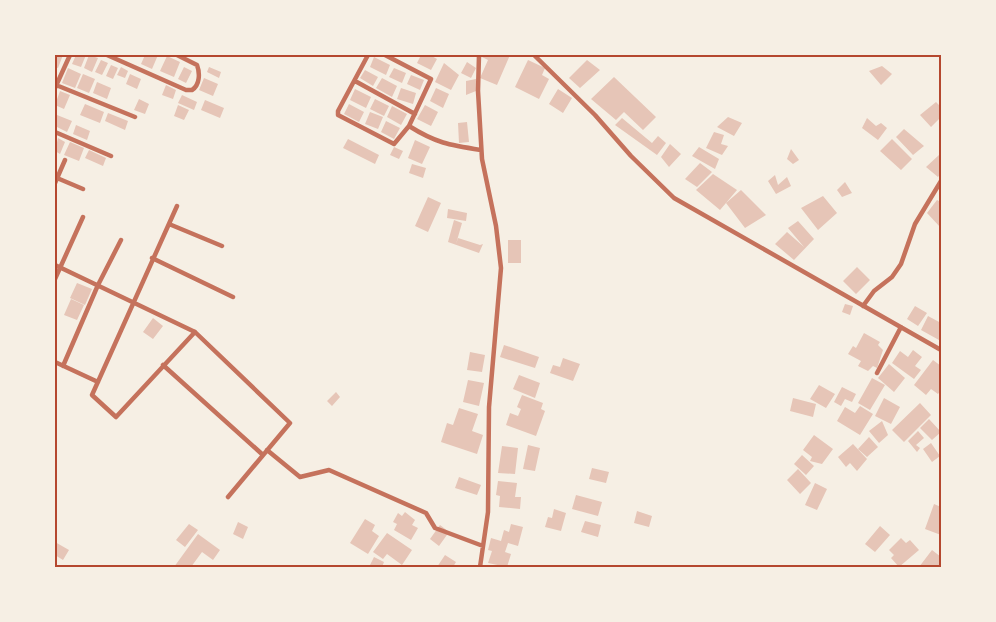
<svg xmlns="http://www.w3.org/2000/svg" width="996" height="622" font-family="'Fira Sans',sans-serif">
  <rect width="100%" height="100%" fill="#f6efe4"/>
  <path fill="#e6c5b7" d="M55,55H63L58,68L55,67Z
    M76,55H86L81,67L72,64Z
    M89,55L98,58L92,72L84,68Z
    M145,55H158L152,69L141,64Z
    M421,55H430L437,59L431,70L417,63Z
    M483,55H510L497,85L480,78L488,60L482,57Z
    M167,56L180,62L174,77L160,71Z
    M374,57L390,65L386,75L370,67Z
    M101,60L108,63L102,75L95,72Z
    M528,60L545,68L542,75L549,79L539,99L515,87Z
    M587,60L600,70L580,88L569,78Z
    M467,62L476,68L471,78L461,73Z
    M444,63L459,75L451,90L435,82Z
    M111,65L118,68L113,79L106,76Z
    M882,66L892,74L881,85L869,71Z
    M121,67L128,71L125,78L117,75Z
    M184,67L192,71L186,83L178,79Z
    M209,67L221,72L219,78L207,72Z
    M68,68L81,74L75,88L62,83Z
    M394,68L406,73L402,83L389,77Z
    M365,70L378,77L373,86L360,78Z
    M83,74L95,79L89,93L77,88Z
    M130,74L141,79L137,89L126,84Z
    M411,75L424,80L420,90L407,84Z
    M614,77L656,117L643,130L624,112L616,120L591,99Z
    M204,78L218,84L213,96L199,90Z
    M382,78L397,86L392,97L376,88Z
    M476,79V91L466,95V81Z
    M97,82L111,88L107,99L93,93Z
    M166,85L176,90L173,99L162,95Z
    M401,88L416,93L413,104L397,99Z
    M436,88L449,94L443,108L430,101Z
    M355,89L371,97L366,108L350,100Z
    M558,89L572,98L563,113L549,104Z
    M60,91L70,95L64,109L55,105Z
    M182,95L197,102L194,110L178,103Z
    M139,99L149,104L145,114L134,110Z
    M375,99L389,106L384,116L370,109Z
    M205,100L224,108L220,118L201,110Z
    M936,102L941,107V117L931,127L920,115Z
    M85,104L104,112L100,123L80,115Z
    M349,104L364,112L359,122L344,114Z
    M178,105L189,110L184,120L174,116Z
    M425,105L438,112L431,126L417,119Z
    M392,106L407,114L401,125L387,117Z
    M370,112L383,117L378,129L365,124Z
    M108,113L128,121L125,130L105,121Z
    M57,115L72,121L67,132L55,126Z
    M728,117L742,123L734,136L717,127Z
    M622,118L652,143L658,136L666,143L657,155L615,125Z
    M867,118L876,126L881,123L887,128L878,140L862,128Z
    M386,121L400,128L394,139L381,132Z
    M467,122L469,142L459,143L458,123Z
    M76,125L90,131L87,140L73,134Z
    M904,129L924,146L913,155L896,137Z
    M714,132L724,135L721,144L728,146L722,155L706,148Z
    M58,138L65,142L60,154L55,151Z
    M348,139L379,155L375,164L343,148Z
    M892,139L912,159L901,170L880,151Z
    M415,140L430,147L422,164L408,158Z
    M70,142L84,148L79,161L64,155Z
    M670,144L681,154L669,167L661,157Z
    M394,147L403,151L399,159L390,155Z
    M699,147L719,159L715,169L692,156Z
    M791,149L799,160L793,164L787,159Z
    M89,150L106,158L103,166L85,158Z
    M939,155L941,173L938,177L926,167Z
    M700,163L712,172L697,187L685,179Z
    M412,164L426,168L423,178L409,173Z
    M713,174L737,190L720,210L696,190Z
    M775,175L778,185L787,177L791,186L776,194L768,181Z
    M845,182L852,193L842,197L837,190Z
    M741,190L766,215L745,228L726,203Z
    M823,196L837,213L818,230L801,208Z
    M428,197L441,203L428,232L415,226Z
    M937,200L941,202L940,227L927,213Z
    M448,209L467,213L466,221L447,218Z
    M454,220L462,223L456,244L458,238L480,245L483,244L479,253L448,242Z
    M798,221L814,239L794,260L775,244L787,232L804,247L788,228Z
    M508,240H521V263H508Z
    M857,267L870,280L856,294L843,281Z
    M77,283L92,289L85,305L70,298Z
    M71,299L84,305L77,320L64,315Z
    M845,304L853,306L850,315L842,312Z
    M915,306L927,313L918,326L907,319Z
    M928,316L941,323V335L939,340L921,330Z
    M153,318L163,326L153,339L143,332Z
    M864,333L880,342L878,345L883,350L877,368L873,366L868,371L858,366L861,361L848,354L853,346L856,348Z
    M504,345L539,357L535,368L500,357Z
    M913,350L922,357L915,366L921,370L914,379L892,363L900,351L908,357Z
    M470,352L485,355L482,372L467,370Z
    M563,358L580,364L573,381L550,373L553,365L560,367Z
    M933,360L941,366V390L938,394L931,389L926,395L914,385Z
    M889,364L905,378L894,392L878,378Z
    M519,375L540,383L535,398L513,389Z
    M872,378L885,385L870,410L858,403Z
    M468,380L484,383L479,406L463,402Z
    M819,385L835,394L826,408L810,399Z
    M842,387L856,394L852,402L845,399L841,406L834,402Z
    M336,392L340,397L332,406L327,401Z
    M522,395L543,403L541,409L545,411L536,436L506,425L510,413L518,416L521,409L517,407Z
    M793,398L816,404L813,417L790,411Z
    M884,398L900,407L891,424L875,416Z
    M920,403L931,415L904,442L892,430Z
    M860,406L873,414L860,435L837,421L845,407L855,413Z
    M459,408L478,414L472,431L483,435L477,454L441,442L447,423L453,425Z
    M929,419L941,432L932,440L920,428Z
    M882,421L888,435L879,443L869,431Z
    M918,431L924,438L916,445L920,448L917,452L908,441Z
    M814,435L833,449L822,464L810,461L812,457L803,450Z
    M869,437L878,447L867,457L858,449Z
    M931,443L940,456L932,462L923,449Z
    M853,444L867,459L857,471L850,463L846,467L838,457Z
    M528,445L540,448L535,471L523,469Z
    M502,446L518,448L515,474L498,473Z
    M802,455L814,466L806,475L794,464Z
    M592,468L609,472L606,483L589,479Z
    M798,469L811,483L800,494L787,480Z
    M459,477L481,485L477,495L455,488Z
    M498,481L517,483L515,497H521L520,509L499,507L500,496L496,495Z
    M815,483L827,489L817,510L805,505Z
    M576,495L602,502L598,516L572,509Z
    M934,504L941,507V535L925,529Z
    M554,509L566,513L561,531L545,527L548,517L552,518Z
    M637,511L652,516L649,527L634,523Z
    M405,512L415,520L412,525L418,528L411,540L394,530L397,524L393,522L398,513L402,516Z
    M365,519L375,525L372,531L379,536L368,554L350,543Z
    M585,521L601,525L598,537L581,532Z
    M238,522L248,527L243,539L233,534Z
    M189,524L198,530L185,547L176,540Z
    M511,524L523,527L518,546L508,543L505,552L511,554L507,567L488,563L492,551L488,550L491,538L501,541L504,530L509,532Z
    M440,525L449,532L439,546L430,539Z
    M880,526L890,535L875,552L865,544Z
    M387,533L412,550L402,565L387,554L383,559L373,552Z
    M198,534L220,550L213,560L202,552L191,567H174Z
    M901,538L906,543L910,540L919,550L899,567L891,558L894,555L889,550Z
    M55,542L69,550L63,560L55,555Z
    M932,550L941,557V567H919Z
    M445,555L456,562L453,567H437Z
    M374,557L384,562L382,567H369Z"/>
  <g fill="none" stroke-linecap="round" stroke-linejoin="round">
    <path stroke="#c5725c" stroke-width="4.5" d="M107,55L186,90H192C200,85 200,73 197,65L177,55
      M368,55L338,111V115L394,144L409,126L431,79L385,55
      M479,55L478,91L482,159L496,226L501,268L489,407L488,512L480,567
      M534,55L595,115L631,156L674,198L941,350
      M355,81L415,114
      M56,85L135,117
      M55,88L70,55
      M409,126C436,143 449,145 481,150
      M55,132L111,156
      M57,178L83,189
      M55,183L65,160
      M177,206L92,395L116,417L195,332
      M169,224L222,246
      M152,258L233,297
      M55,265L195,332L290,423L228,497
      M55,279L83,217
      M863,306L874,291L892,277L901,264L915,224L941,181
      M55,362L98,382
      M163,365L263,455
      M63,366L98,285L121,240
      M877,373L901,327
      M267,450L300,477L329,470L426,513L435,528L483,546"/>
  </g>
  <rect width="996" height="622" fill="none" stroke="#f6efe4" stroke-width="112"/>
  <rect x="56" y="56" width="884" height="510" fill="none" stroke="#b5482f" stroke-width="2"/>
</svg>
